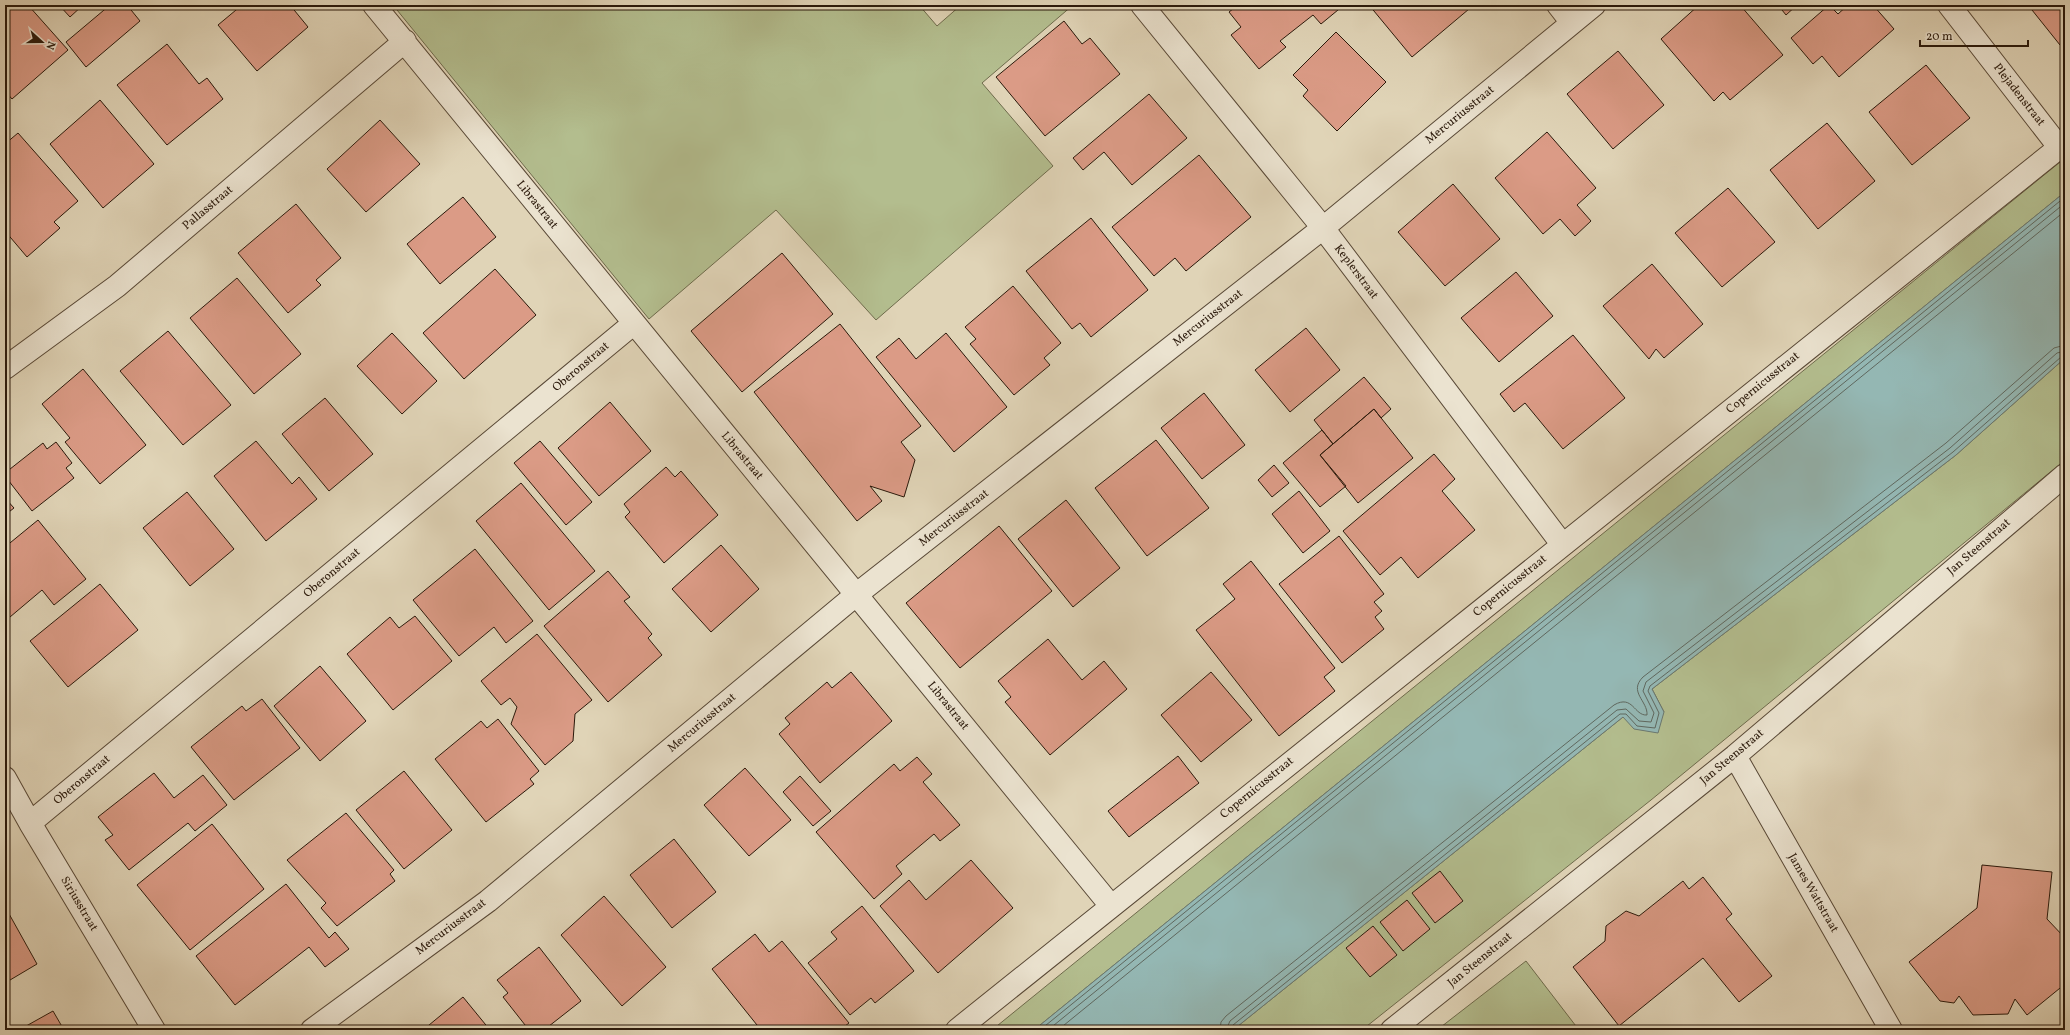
<svg xmlns="http://www.w3.org/2000/svg" width="2070" height="1035" font-family="Vollkorn,serif">
  <rect width="100%" height="100%" fill="#e0d4b7"/>
  <filter id="stains"><feTurbulence type="fractalNoise" baseFrequency=".005" numOctaves="4"/><feColorMatrix values="0 0 0 0 .2 0 0 0 0 .09 0 0 0 0 .02 0 0 0 .5 -.17"/></filter>
  <radialGradient id="worn" r=".72"><stop offset=".6" stop-color="#630" stop-opacity="0"/><stop offset="1" stop-color="#630" stop-opacity=".3"/></radialGradient>
  <path fill="#b3bd8e" stroke="#6e6b4c" d="M403,5H919L937,26L961,5H1073L982,83L1053,166L876,320L776,210L649,319L397,10Z
    M2065,158V192L1034,1030H992Z
    M2065,358V460L1651,800L1362,1030H1233L1623,717L1664,712L1652,689L1956,455Z
    M1526,961L1579,1030H1437Z"/>
  <path fill="#94b7b3" stroke="#6a7870" d="M2065,192V358L1956,455L1652,689L1664,712L1658,733L1634,729L1623,717L1233,1030H1034Z"/>
  <g fill="none" stroke-linecap="round" stroke-linejoin="round">
    <path stroke="#5f685f" stroke-width="1" d="M1040,1030L2065,197
      M1048,1030L2065,203
      M1058,1030L2065,211
      M1220,1030L1221,1022L1226,1016L1614,705C1633,694 1634,716 1647,715C1648,701 1628,692 1643,677L1946,443L2054,348L2065,345
      M1226,1030L1230,1021L1617,710L1626,709L1639,721L1651,722L1654,713L1643,691L1646,682L1950,448L2057,353L2065,351
      M1231,1030L1233,1025L1620,714H1626L1637,726L1655,728L1659,713L1648,691L1650,686L1953,452L2061,357L2065,356"/>
  </g>
  <path fill="#db9b86" stroke="#2a190b" d="M5,5H28L68,50L12,99L5,91Z
    M59,5H83L70,17Z
    M110,5H127L140,21L86,67L66,42Z
    M242,5H290L308,27L257,71L218,25Z
    M1238,5H1344L1321,24L1313,15L1280,41L1286,47L1259,69L1231,35L1241,27L1229,12Z
    M1369,5H1466L1469,9L1412,57Z
    M1699,5H1740L1783,55L1730,100L1723,92L1714,101L1661,39Z
    M1778,5H1797L1786,15Z
    M1829,5L1838,14L1848,5H1873L1894,29L1839,77L1822,56L1813,64L1791,38Z
    M2028,5H2065V41L2060,45Z
    M1064,21L1082,44L1090,38L1120,74L1045,136L996,77Z
    M1336,32L1386,82L1337,131L1303,96L1308,90L1293,75Z
    M167,44L199,84L207,78L223,99L167,145L117,85Z
    M1618,51L1664,105L1613,149L1567,94Z
    M1926,65L1970,118L1912,165L1869,112Z
    M1149,94L1187,138L1132,185L1104,152L1083,170L1073,158Z
    M100,100L154,164L103,208L50,144Z
    M380,120L420,164L366,212L327,169Z
    M1827,123L1875,181L1818,229L1770,170Z
    M1547,132L1596,188L1577,205L1591,221L1575,236L1560,219L1543,234L1495,178Z
    M18,133L78,201L54,222L60,228L27,257L5,231V164L9,160L5,156V144Z
    M1199,155L1251,217L1186,271L1175,258L1154,276L1112,227Z
    M1453,184L1500,239L1445,286L1398,232Z
    M1728,188L1775,242L1722,287L1675,233Z
    M463,197L496,237L440,284L407,244Z
    M296,204L341,258L316,280L321,285L288,313L238,253Z
    M1091,218L1148,290L1091,337L1080,323L1072,329L1026,271Z
    M782,253L833,314L742,392L691,331Z
    M1652,264L1703,324L1664,358L1656,349L1649,359L1603,306Z
    M495,269L536,315L464,379L423,333Z
    M1516,272L1553,316L1499,362L1461,318Z
    M237,278L301,354L254,394L190,318Z
    M1013,286L1061,343L1044,358L1050,365L1014,395L970,344L976,339L965,327Z
    M840,324L921,426L901,442L915,460L904,497L870,486L882,501L857,521L754,392Z
    M1306,328L1340,370L1290,412L1255,370Z
    M168,331L231,405L183,445L120,371Z
    M392,333L437,381L402,414L357,366Z
    M946,333L1007,407L954,452L876,357L899,338L916,359Z
    M1573,335L1625,398L1563,449L1525,403L1514,412L1500,394Z
    M83,369L146,445L100,484L65,442L70,438L42,404Z
    M1364,377L1391,409L1381,418L1374,409L1333,444L1314,420Z
    M1204,393L1245,445L1202,479L1161,428Z
    M325,398L373,454L329,491L282,434Z
    M610,402L651,451L599,496L558,448Z
    M1374,409L1413,458L1358,503L1320,455Z
    M1322,430L1333,444L1320,455L1346,486L1320,507L1283,463Z
    M1156,440L1209,508L1147,556L1095,488Z
    M256,441L292,484L299,477L317,499L266,541L214,476Z
    M540,441L592,502L566,525L514,463Z
    M56,442L72,463L66,468L74,478L32,511L5,476V473L43,443L47,449Z
    M1434,454L1455,479L1442,491L1475,530L1418,578L1401,557L1380,575L1343,531Z
    M1274,465L1289,483L1272,497L1258,480Z
    M666,467L675,477L681,471L718,515L664,563L625,517L630,512L624,504Z
    M521,483L595,571L549,610L476,521Z
    M1299,491L1330,531L1303,553L1272,514Z
    M187,492L234,549L190,586L143,528Z
    M5,498L14,508L5,515Z
    M1066,500L1120,568L1073,607L1018,539Z
    M38,520L86,579L54,605L42,590L10,617L5,610V547Z
    M999,526L1052,591L960,668L906,603Z
    M1339,536L1384,594L1374,602L1382,611L1375,617L1384,629L1342,663L1279,584Z
    M721,545L759,589L711,632L672,589Z
    M475,549L533,621L506,643L494,627L459,656L413,600Z
    M1251,561L1335,668L1324,677L1335,691L1279,736L1196,630L1235,599L1223,584Z
    M608,571L630,597L624,601L652,634L648,638L662,655L608,702L544,626Z
    M100,584L138,630L68,687L30,641Z
    M415,616L452,661L393,710L347,654L390,617L399,628Z
    M537,634L592,700L575,714L573,741L545,765L511,724L517,707L510,698L501,705L481,681Z
    M1048,639L1082,680L1104,661L1127,689L1050,755L1005,702L1011,697L998,681Z
    M320,666L366,721L320,761L274,706Z
    M851,672L892,721L820,783L779,734L790,724L785,718L827,682L832,688Z
    M1211,672L1252,720L1201,762L1161,715Z
    M262,699L300,748L234,800L191,747L242,706L246,711Z
    M498,719L539,771L530,779L534,784L486,822L435,759L481,721L487,728Z
    M1178,756L1199,783L1129,837L1108,811Z
    M917,757L932,774L923,782L960,825L940,841L934,834L896,866L902,874L874,899L816,832L894,764L900,771Z
    M745,768L791,820L749,856L704,805Z
    M404,771L452,830L404,869L356,810Z
    M154,773L174,798L203,775L227,805L195,831L188,823L129,870L105,840L113,835L98,817Z
    M800,776L831,811L813,826L783,792Z
    M346,813L394,870L390,874L395,881L337,926L321,908L326,903L287,860Z
    M212,824L264,889L190,950L137,885Z
    M674,839L716,892L672,928L630,875Z
    M971,860L1013,908L938,973L880,906L909,880L926,900Z
    M1982,865L2052,872L2047,919L2065,938V984L2027,1015L2015,999L2008,1014L1973,1015L1959,996L1954,1003L1940,1001L1909,962L1977,908Z
    M1440,871L1463,901L1435,923L1412,893Z
    M1703,877L1732,914L1726,919L1772,976L1739,1002L1703,958L1619,1026L1573,967L1605,941L1606,926L1626,911L1639,916L1683,881L1689,889Z
    M286,884L329,938L335,932L349,949L325,967L309,947L235,1005L196,956Z
    M604,896L666,967L622,1006L561,935Z
    M1407,900L1430,929L1403,951L1380,922Z
    M862,906L914,971L875,1003L871,998L850,1015L808,963L837,939L831,932Z
    M8,912L37,964L5,983V913Z
    M1373,926L1397,955L1370,977L1346,948Z
    M755,934L769,952L782,941L849,1023L840,1030H761L712,969Z
    M539,947L581,1001L544,1030H529L503,997L508,993L497,980Z
    M463,997L490,1030H423Z
    M53,1011L64,1030H19Z"/>
  <g fill="none" stroke-linecap="round" stroke-linejoin="round">
    <g stroke="#584836" stroke-width="24">
      <path id="minor" d="M374,5L1111,906
        M1142,5L1323,228L1562,544
        M1558,5L1572,23
        M1949,5L2059,147
        M5,368L117,286L405,41
        M1735,756L1891,1030
        M5,778L30,823L154,1030
        M30,823L633,324
        M312,1030L488,901L857,594L1323,228L1594,5
        M957,1030L2065,143
        M1392,1030L1735,756L2065,475"/>
    </g>
    <use href="#minor" stroke="#ebe3d0" stroke-width="22"/>
  </g>
  <g text-anchor="middle" dominant-baseline="central" stroke-width="3" stroke-linejoin="round" paint-order="stroke">
    <g font-size="12" fill="#2a190b" stroke="#ebe3d0">
      <text transform="translate(2019 95) rotate(52)">Plejadenstraat</text>
      <text transform="translate(1460 115) rotate(-39)">Mercuriusstraat</text>
      <text transform="translate(537 205) rotate(51)">Librastraat</text>
      <text transform="translate(208 208) rotate(-40)">Pallasstraat</text>
      <text transform="translate(1356 272) rotate(53)">Keplerstraat</text>
      <text transform="translate(1208 318) rotate(-38)">Mercuriusstraat</text>
      <text transform="translate(581 367) rotate(-40)">Oberonstraat</text>
      <text transform="translate(1763 383) rotate(-39)">Copernicusstraat</text>
      <text transform="translate(742 456) rotate(50)">Librastraat</text>
      <text transform="translate(954 518) rotate(-38)">Mercuriusstraat</text>
      <text transform="translate(1979 547) rotate(-41)">Jan Steenstraat</text>
      <text transform="translate(332 573) rotate(-40)">Oberonstraat</text>
      <text transform="translate(1510 586) rotate(-39)">Copernicusstraat</text>
      <text transform="translate(948 706) rotate(51)">Librastraat</text>
      <text transform="translate(702 723) rotate(-40)">Mercuriusstraat</text>
      <text transform="translate(1732 757) rotate(-40)">Jan Steenstraat</text>
      <text transform="translate(82 780) rotate(-40)">Oberonstraat</text>
      <text transform="translate(1257 788) rotate(-39)">Copernicusstraat</text>
      <text transform="translate(1813 893) rotate(60)">James Wattstraat</text>
      <text transform="translate(79 904) rotate(59)">Siriusstraat</text>
      <text transform="translate(451 927) rotate(-37)">Mercuriusstraat</text>
      <text transform="translate(1480 960) rotate(-39)">Jan Steenstraat</text>
    </g>
  </g>
  <rect width="2070" height="1035" fill="none" stroke="#e0d4b7" stroke-width="20"/>
  <rect x="6" y="6" width="2058" height="1023" fill="none" stroke="#2a190b" stroke-width="2"/>
  <rect x="10" y="10" width="2050" height="1015" fill="none" stroke="#2a190b"/>
  <g transform="translate(42 42) rotate(111)" stroke="#ebe3d0" stroke-width="3" paint-order="stroke">
  <path d="M0-3L7 15L0 10L-7 15Z" fill="#2a190b"/>
  <text y="-6" font-size="11" font-weight="bold" text-anchor="middle" fill="#2a190b">N</text>
  </g>
  <path d="M1920 40v6h108v-6" fill="none" stroke="#2a190b" stroke-width="2"/>
  <text x="1926" y="40" font-size="12" fill="#2a190b" stroke="#ebe3d0" stroke-width="3" paint-order="stroke">20 m</text>
  <rect width="100%" height="100%" filter="url(#stains)"/>
  <rect width="100%" height="100%" fill="url(#worn)"/>
</svg>
